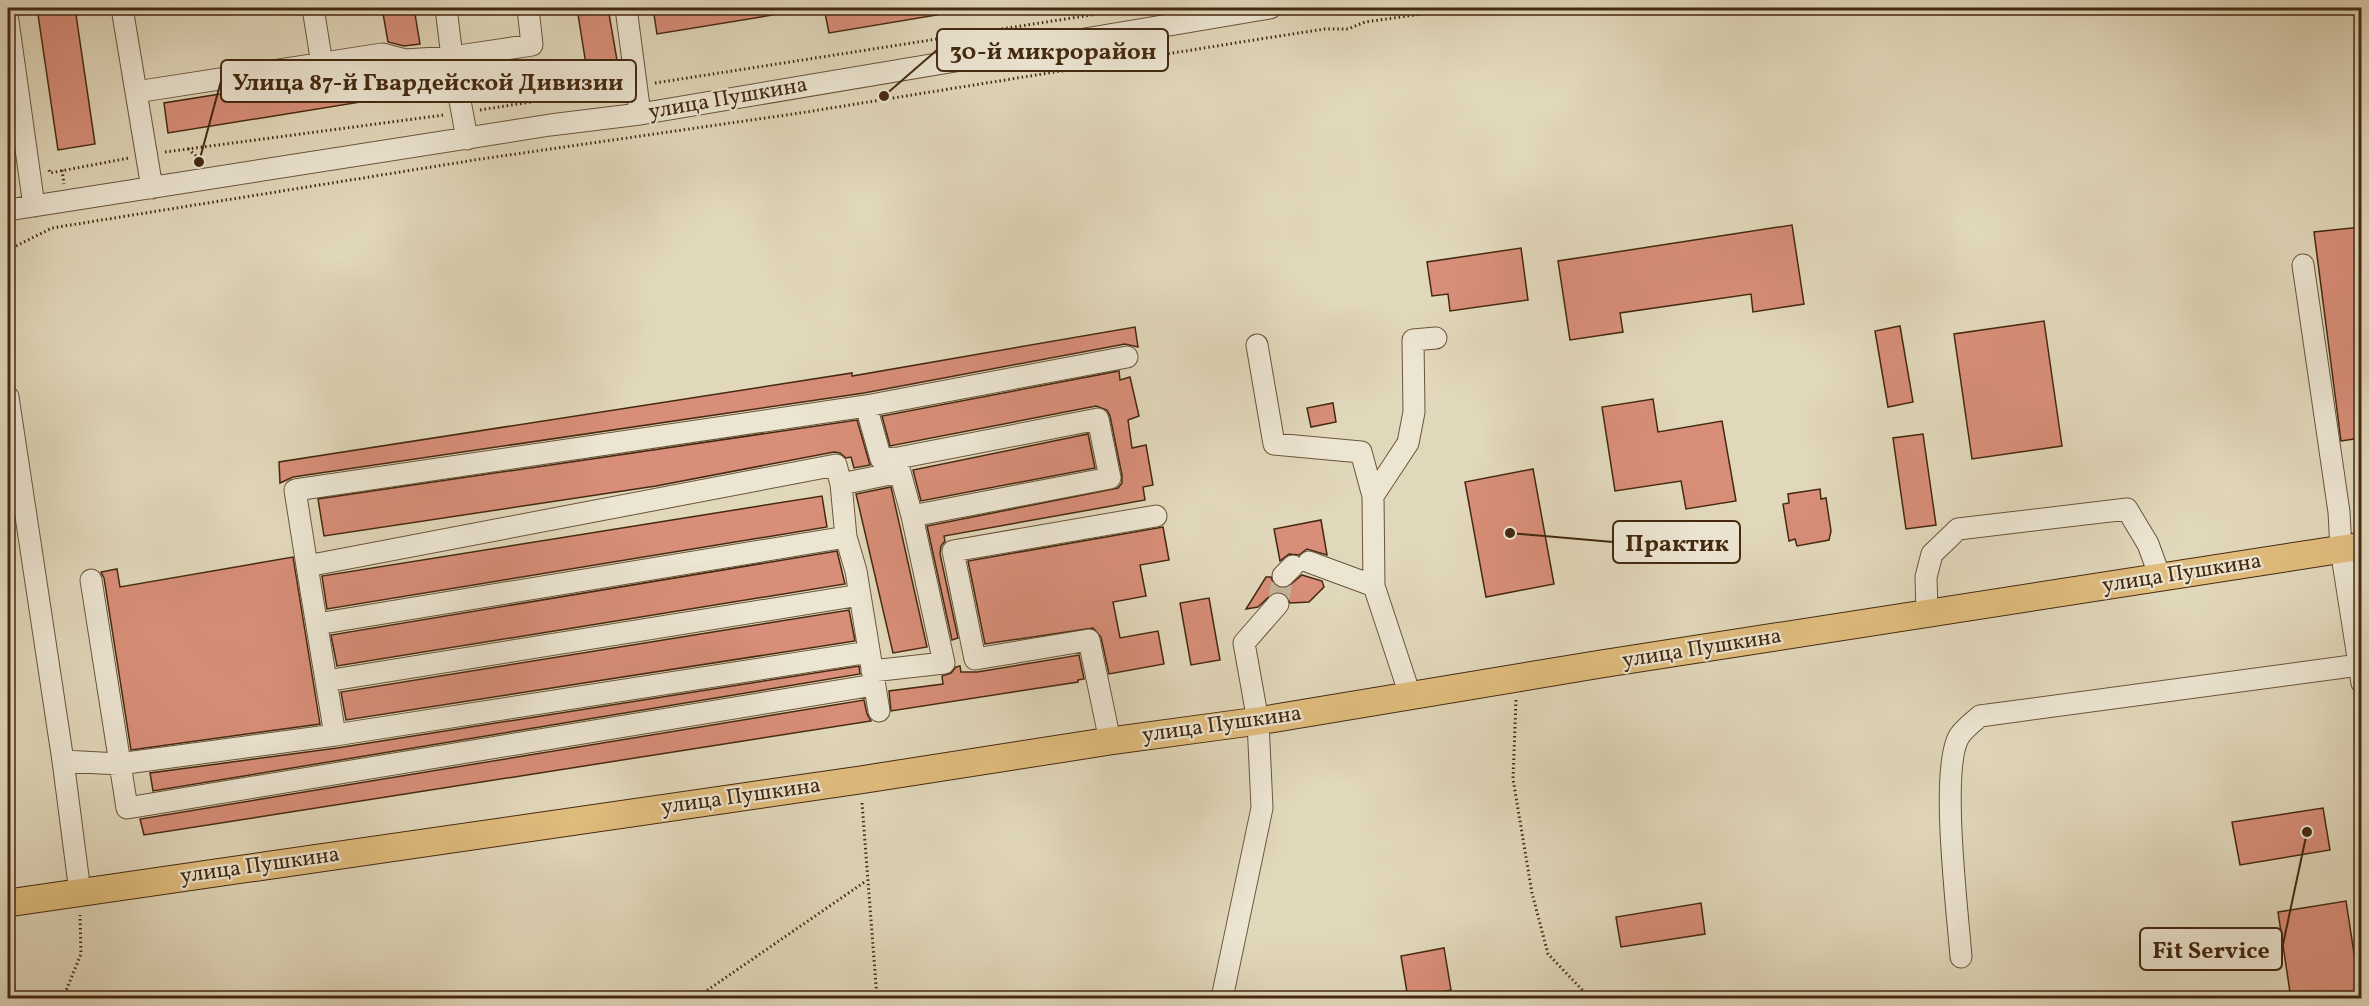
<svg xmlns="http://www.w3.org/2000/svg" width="2369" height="1006" font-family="Vollkorn,serif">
  <rect width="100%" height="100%" fill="#e1d7ba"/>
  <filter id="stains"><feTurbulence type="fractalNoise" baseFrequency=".00333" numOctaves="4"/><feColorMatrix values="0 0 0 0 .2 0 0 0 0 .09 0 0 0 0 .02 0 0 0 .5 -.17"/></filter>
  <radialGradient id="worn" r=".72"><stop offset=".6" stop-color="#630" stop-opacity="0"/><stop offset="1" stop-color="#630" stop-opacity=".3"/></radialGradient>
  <path fill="#d88e78" stroke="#442910" stroke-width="1.5" d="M37,8H75L95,144L58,150Z
    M382,8H414L420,44L404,46L388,42Z
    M577,8H608L618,66L587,71Z
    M653,8H772L773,15L657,34Z
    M824,8H936L937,15L829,33Z
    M383,68L401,72L404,95L168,133L164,103Z
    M1792,225L1804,304L1753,312L1751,294L1620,313L1623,332L1570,340L1558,261Z
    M2361,227V438L2341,441L2314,232Z
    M1521,248L1528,300L1450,311L1448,294L1432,296L1427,262Z
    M2044,321L2062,446L1972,459L1954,334Z
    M1900,326L1913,402L1888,407L1875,331Z
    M1135,327L1138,347L1125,344L864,393L293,477L280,483L279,462L852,373V376Z
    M1119,371L1120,380L1130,377L1139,416L1128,420L1132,448L1146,445L1153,485L1143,487L1145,500L944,536L945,541L941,546L940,554L958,638L952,640L927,526L1118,488L1122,483V475L1110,416L1107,410L1096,406L890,446L882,416Z
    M1653,399L1658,432L1722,421L1736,501L1686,509L1681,481L1615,491L1602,407Z
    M1333,403L1336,422L1311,427L1307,408Z
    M857,420L870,465L854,468L851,457L846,458L840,453L834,452L656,486L324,536L318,499Z
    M1088,434L1095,468L921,501L913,470Z
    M1923,434L1936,525L1906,529L1893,438Z
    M1533,469L1554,584L1486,597L1465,482Z
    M891,487L927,647L893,653L856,494Z
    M1820,489L1821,499L1826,498L1831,531L1829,540L1797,546L1795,539L1789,541L1783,504L1789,503L1788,494Z
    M822,496L827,527L327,609L322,576Z
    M1321,520L1327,555L1307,549L1299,555L1289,554L1280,561L1274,529Z
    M1163,527L1169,560L1140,565L1146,596L1113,602L1120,638L1158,631L1164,664L1109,674L1101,637L1093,628L985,644L968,561Z
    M837,551L845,584L337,666L331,635Z
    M293,557L320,724L131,750L104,578L101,572L117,569L120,587Z
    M1302,575L1322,581L1324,587L1309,602L1290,603L1286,594L1274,592L1258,607L1246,609L1266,577H1271L1274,585L1279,588H1286Z
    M1209,598L1220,660L1191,665L1180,603Z
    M849,610L855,641L346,720L341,692Z
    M1079,655L1084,679L1078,680V682L891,711L889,691L943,684L942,676L951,673L956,667L960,666L961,672H977Z
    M859,666L860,674L153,791L150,773L337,748Z
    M864,700L867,714L871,721L144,835L140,819Z
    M2323,808L2330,850L2240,865L2232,822Z
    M2346,901L2361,999H2291L2278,912Z
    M1701,903L1705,934L1621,947L1616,917Z
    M1444,948L1451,990L1408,998L1401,956Z"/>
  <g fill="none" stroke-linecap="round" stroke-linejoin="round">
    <path stroke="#c2b498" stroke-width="21" stroke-dasharray="21 10" stroke-linecap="butt" d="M1278,604L1283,576"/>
    <g stroke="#6b543a" stroke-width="23">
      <path id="minor" d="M122,8L152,188
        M313,8L322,64
        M446,8L452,57L467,139
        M626,8L640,114
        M8,21L34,206
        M136,92L382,54L405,60L452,57L532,45L528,8
        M8,210L550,125L640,114L1270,8
        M2303,265L2339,512L2341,549L2362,683
        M1257,345L1274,444L1361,452L1373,496L1374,586L1410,695
        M8,397L63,761L80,892
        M866,406L881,459L898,458L1098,419L1110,478L912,516
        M841,484L900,472L912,516L944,663L872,671
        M1373,496L1408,443L1414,412L1413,340L1436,338
        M1309,562L1374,586
        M307,566L295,490L866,406L1127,357
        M1283,576L1293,566
        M91,580L127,808L874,685
        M1927,614L1926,577L1932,554L1958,529L2127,509L2148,544L2160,577
        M317,624L846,537
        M326,681L860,595
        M335,735L869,652
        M1110,741L1089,640L975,659L953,551L1156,516
        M63,761L119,764L335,735L307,566L836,465L841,484L846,537L856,571L879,711
        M1961,957C1958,915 1939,765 1960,735C1965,728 1973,722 1980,716L2359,665
        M1222,998L1262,808L1258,721L1244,643L1278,604"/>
    </g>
    <g stroke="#442910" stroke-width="29">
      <path id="major" d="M8,903L860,780L1110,741L1258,721L1601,664L2362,546"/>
    </g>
    <path stroke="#442910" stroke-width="3" stroke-dasharray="1.5 3" stroke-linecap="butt" d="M655,83L1136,8
      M480,110L619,88
      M188,149L201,160
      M165,152L444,115
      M49,170L50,173L129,158
      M62,170L64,184
      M8,250L52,228L481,159L800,113L1260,39L1325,29H1348L1365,22L1464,8
      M1516,700L1513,779L1532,893L1548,954L1590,998
      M862,803L877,998
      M63,998L81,954L80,915
      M696,998L866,881
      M1684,998L1700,996L1723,998"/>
    <use href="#minor" stroke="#ece5d2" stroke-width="21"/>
    <use href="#major" stroke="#e0bc7d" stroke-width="27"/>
  </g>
  <g text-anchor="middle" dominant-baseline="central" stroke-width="4.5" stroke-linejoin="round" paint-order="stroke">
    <g font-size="22" fill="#442910" stroke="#ece5d2">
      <text transform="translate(728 99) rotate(-10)">улица Пушкина</text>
      <text transform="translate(2182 574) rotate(-9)">улица Пушкина</text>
      <text transform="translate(1702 649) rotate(-9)">улица Пушкина</text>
      <text transform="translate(1222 725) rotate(-8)">улица Пушкина</text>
      <text transform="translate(741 797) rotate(-8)">улица Пушкина</text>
      <text transform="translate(260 866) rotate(-8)">улица Пушкина</text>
    </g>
  </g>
  <path fill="none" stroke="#442910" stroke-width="2" d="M884 96L937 50M199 162L221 81M1510 533L1613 542M2307 832L2282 949"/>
  <g fill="#442910" stroke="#ece5d2" stroke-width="2">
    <circle cx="884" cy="96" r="6"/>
    <circle cx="199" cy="162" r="6"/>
    <circle cx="1510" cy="533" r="6"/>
    <circle cx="2307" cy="832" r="6"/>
  </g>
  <g fill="#ece5d2" stroke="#442910" stroke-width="2">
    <rect x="937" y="29" width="231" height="42" rx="6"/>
    <rect x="221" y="60" width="415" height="42" rx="6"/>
    <rect x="1613" y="521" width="127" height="42" rx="6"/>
    <rect x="2140" y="928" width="142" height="42" rx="6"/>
  </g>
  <g font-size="24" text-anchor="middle" font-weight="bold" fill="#442910">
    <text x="1053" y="59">30-й микрорайон</text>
    <text x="428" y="90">Улица 87-й Гвардейской Дивизии</text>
    <text x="1677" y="551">Практик</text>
    <text x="2211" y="958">Fit Service</text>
  </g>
  <rect width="2369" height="1006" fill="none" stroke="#e1d7ba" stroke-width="30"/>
  <rect x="9" y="9" width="2351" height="988" fill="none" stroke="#442910" stroke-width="3"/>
  <rect x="15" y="15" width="2339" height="976" fill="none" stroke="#442910" stroke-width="1.5"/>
  <rect width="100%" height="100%" filter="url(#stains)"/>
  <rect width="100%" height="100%" fill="url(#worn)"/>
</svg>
